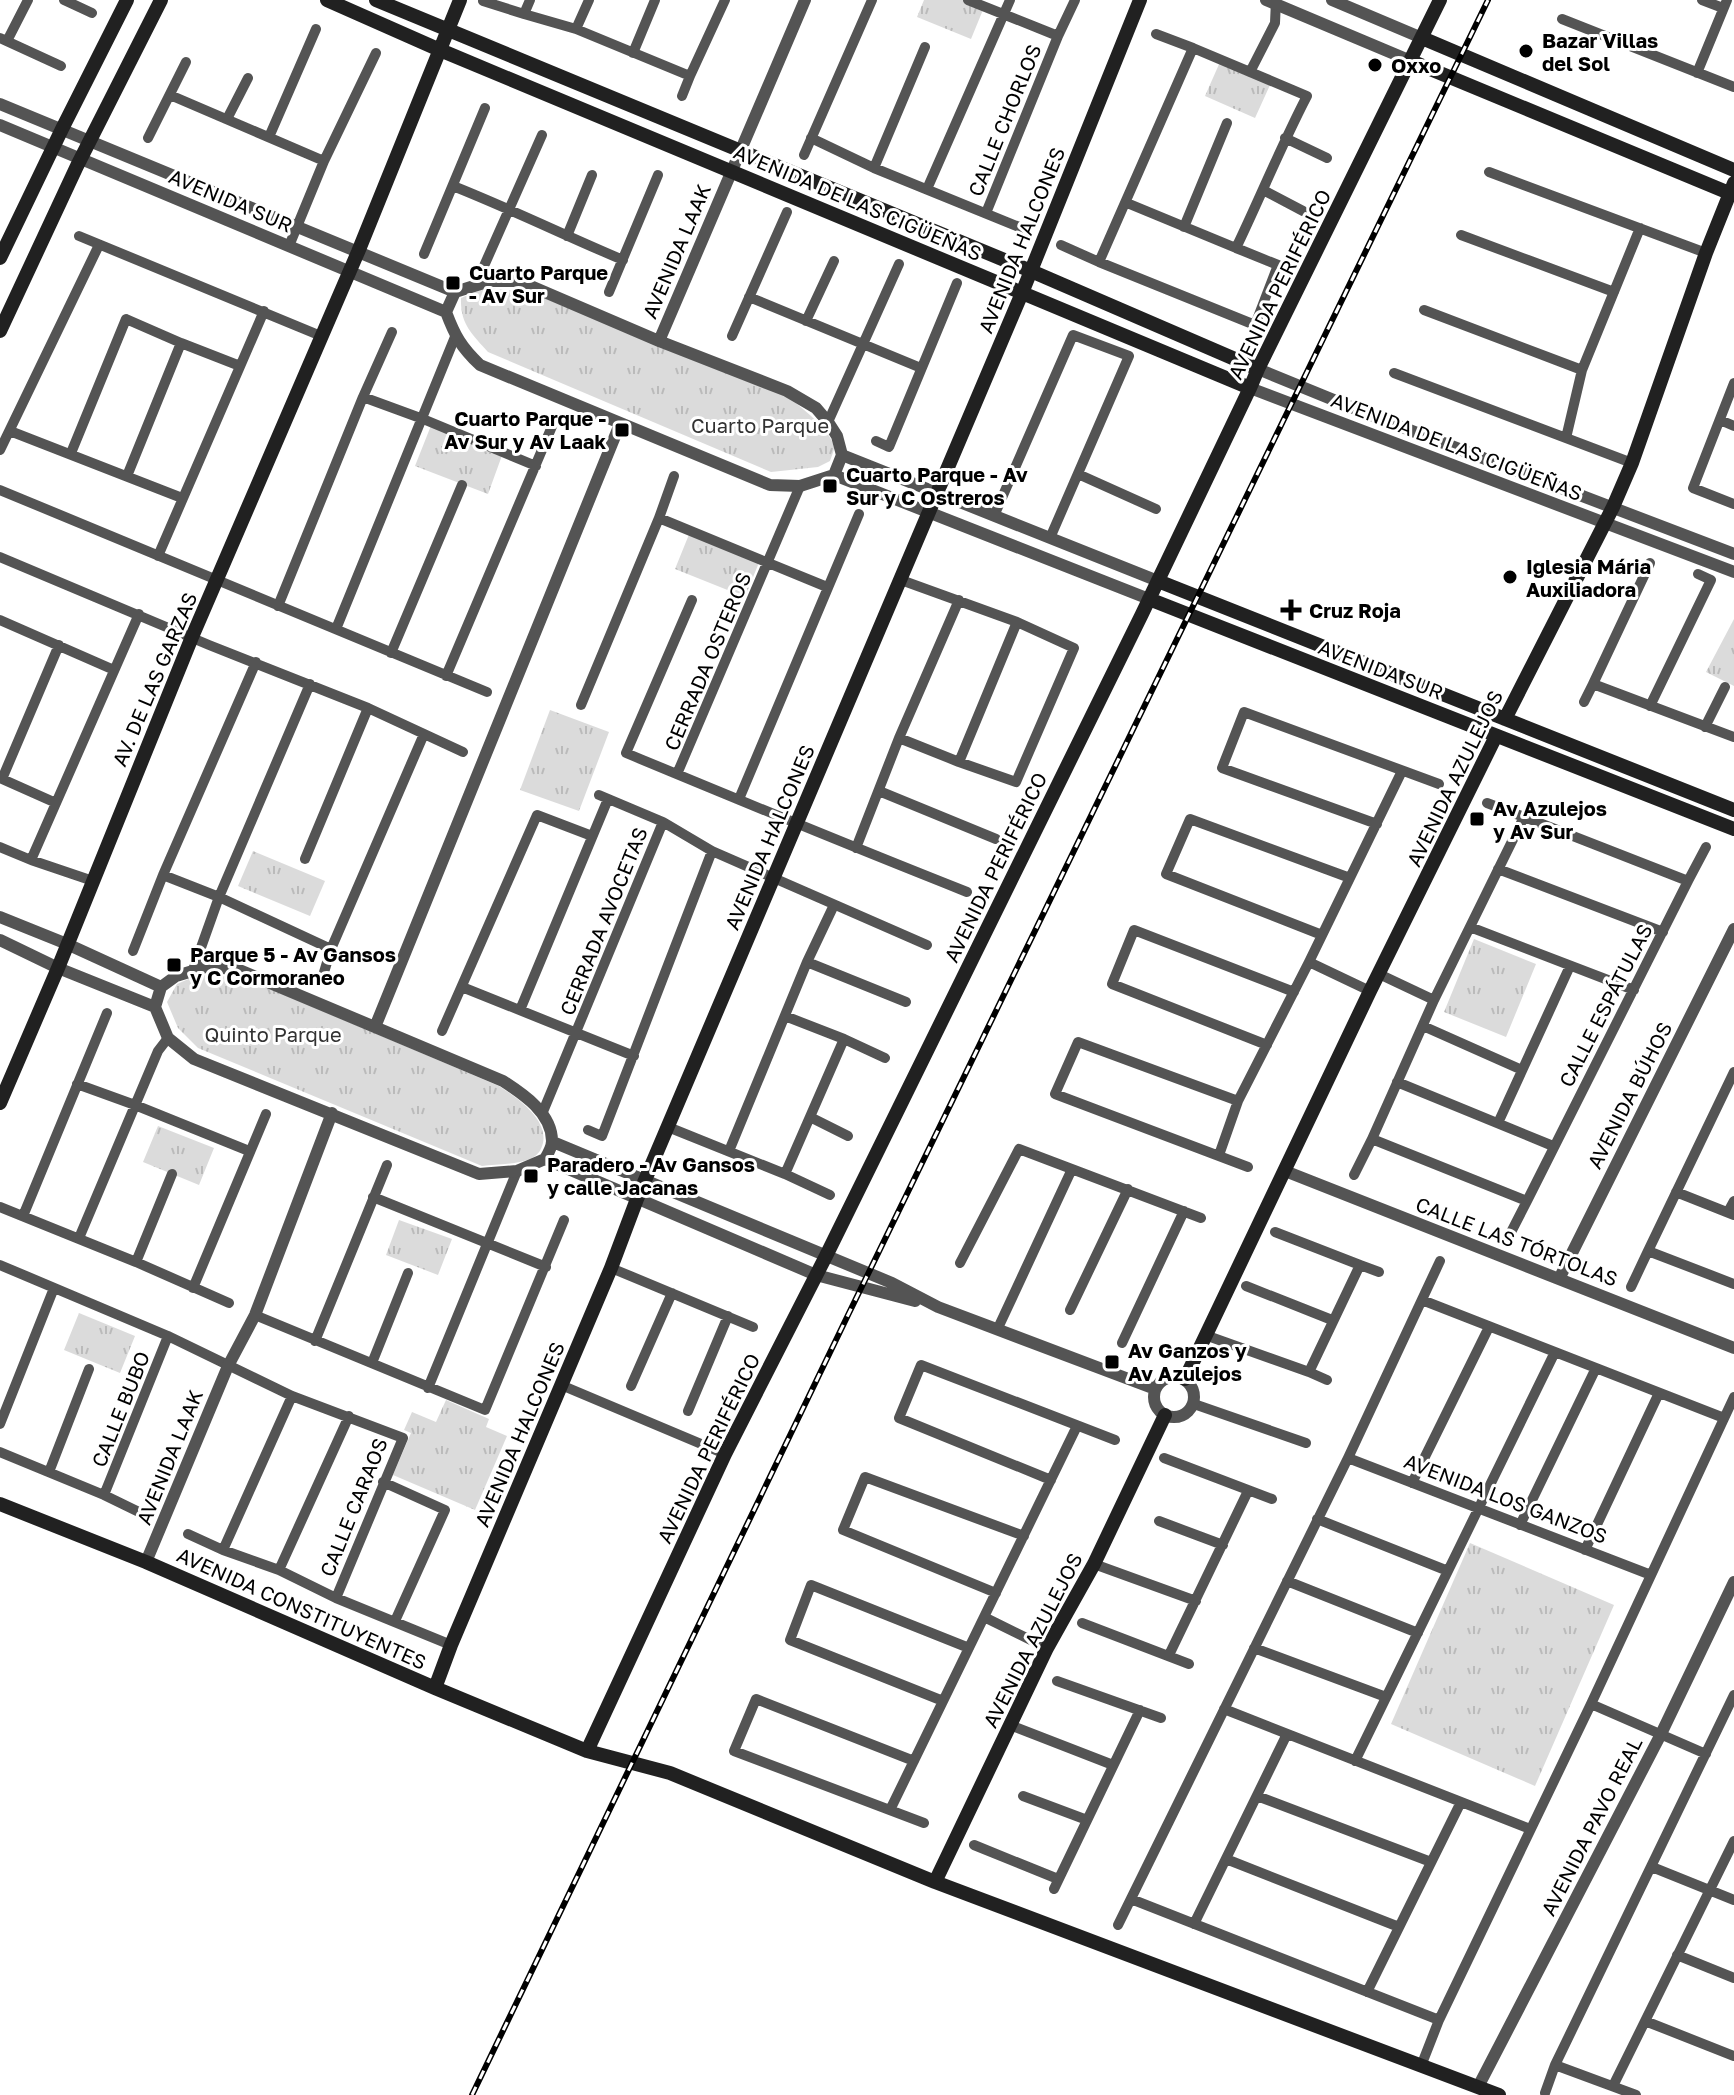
<svg xmlns="http://www.w3.org/2000/svg" width="1734" height="2095" font-family="'Golos Text',sans-serif">
  <defs>
    <pattern id="grass-tufts" width="24" height="20" patternUnits="userSpaceOnUse" patternTransform="scale(2)"><rect width="24" height="20" fill="#dbdbdb"/><path d="M3 7l-1-3M5 7V3M7 7l1-3M15 17l-1-3M17 17v-4M19 17l1-3" fill="none" stroke="#bababa"/></pattern>
  </defs>
  <rect width="100%" height="100%" fill="#fff"/>
  <path fill="url(#grass-tufts)" d="M924,0H973L985,5L971,39L917,17Z
    M1220,62L1270,85L1255,118L1205,96Z
    M485,288L529,292L785,394C798,405 833,431 834,448C834,451 831,458 830,461L818,467L771,472L488,352C472,334 460,324 461,298Z
    M432,423L504,450L488,494L415,466Z
    M690,532L760,560L745,597L675,569Z
    M1734,619V686L1706,672Z
    M550,710L609,732L579,811L520,790Z
    M253,851L325,881L310,916L238,886Z
    M1474,939L1536,964L1506,1037L1444,1012Z
    M200,974L245,978L499,1086C517,1098 548,1119 543,1143C541,1150 539,1154 532,1158C518,1165 497,1164 482,1166L198,1048L178,1028L167,1002L177,984Z
    M158,1126L214,1148L199,1185L143,1162Z
    M399,1220L452,1239L438,1275L386,1255Z
    M79,1313L135,1336L120,1373L64,1350Z
    M446,1400L489,1419L486,1427L507,1436L475,1510L393,1475L411,1433L404,1430L412,1412L436,1422Z
    M1470,1543L1614,1605L1535,1786L1391,1724Z"/>
  <g fill="none" stroke-linecap="round" stroke-linejoin="round">
    <path stroke="#545454" stroke-width="10" d="M64,0L92,13
      M530,0L524,14L576,29L690,76L725,0
      M968,0L1058,36
      M1702,0L1723,8
      M483,1L524,14
      M1562,19L1734,87
      M576,29L589,0
      M1156,34L1193,48
      M0,38L61,66
      M7,41L28,0
      M1193,48L1307,96C1281,146 1260,198 1236,248L1278,265L1255,325L1099,262Z
      M633,53L655,0
      M1250,72L1275,23L1276,0
      M1697,73L1727,0
      M170,95L324,161
      M682,96L690,76
      M227,119L248,78
      M269,137L316,29
      M148,138L186,62
      M811,138L874,168L1024,229
      M1285,138L1327,158
      M804,155L872,0
      M874,168L925,47
      M1489,172L1706,253
      M453,186C511,209 566,236 623,260
      M927,189L1010,0
      M1263,190L1303,211
      M1127,203L1236,248
      M986,213L1058,36L1075,0
      M1184,227L1227,123
      M1461,235L1614,292
      M79,236L321,336
      M567,236L592,175
      M1061,245L1099,262
      M289,246L324,161L376,53
      M424,254L485,108
      M476,284L542,135
      M609,292L658,175
      M749,297L921,368
      M1424,310L1582,370
      M806,321L834,261
      M732,336L787,212
      M1394,373L1632,463
      M1734,383L1693,488L1734,504
      M363,397L423,419L536,466
      M1720,420L1734,426
      M828,422L899,264
      M10,431L182,498
      M1566,438L1582,370L1640,228
      M876,441L889,447L957,283
      M0,450L99,245
      M71,453L126,319L181,343L240,366
      M1078,474L1156,509
      M127,476L181,343
      M0,490L487,692
      M994,516L1073,335L1129,356L1050,538
      M659,518L827,587
      M158,556L264,311
      M0,557L209,645L368,708L463,752
      M1650,563L1593,684L1734,737
      M692,600L626,753C739,800 853,847 967,892
      M278,606L363,397L392,332
      M0,620L114,670
      M336,629L455,337
      M391,653L462,485
      M446,676L553,424
      M1584,702L1593,684
      M581,705L659,518L674,476
      M1650,706L1711,580L1698,574
      M1705,727L1725,687
      M899,738L959,762L1016,782L1074,648L1017,622L901,580
      M959,762L1017,622
      M677,774L800,486
      M0,778L56,803
      M2,779L59,645
      M879,791L996,839
      M599,795L663,822L712,851L927,945
      M739,799L859,514
      M1487,803L1524,817
      M1524,817L1688,881L1527,1201L1372,1139L1434,1000Z
      M1377,824L1222,768L1244,712L1439,784
      M0,847L31,860L93,881
      M856,848L899,738L959,600
      M305,859L368,708
      M31,860L139,614
      M1498,869L1663,932
      M163,875L219,897L331,949
      M1688,881L1706,847
      M1470,927L1634,990
      M1322,935L1166,874L1190,819L1350,878
      M133,951L163,875L256,662
      M807,962L906,1002
      M1309,962L1370,991
      M193,970L219,897L310,684
      M1379,974L1434,1000
      M322,979L331,949L424,734
      M462,987L634,1056
      M520,1010L608,799
      M785,1016L844,1039L885,1058
      M1423,1026L1522,1070
      M442,1031L537,815L592,836
      M1267,1045L1112,984L1134,930L1294,992
      M1734,1072L1648,1251L1734,1284
      M1397,1082L1553,1146
      M77,1084L135,1105L249,1151
      M1238,1101L1078,1042L1055,1094L1248,1167
      M542,1114L663,822
      M810,1117L848,1136
      M1498,1123L1570,966
      M668,1127L785,1174L830,1195
      M588,1130L602,1136L712,851
      M729,1151L807,962L834,905
      M1219,1155L1238,1101L1309,962L1402,771
      M785,1174L844,1039
      M1354,1175L1372,1139
      M1676,1192L1734,1215
      M373,1197L546,1267
      M0,1207L136,1262L229,1303
      M1728,1212L1734,1201
      M23,1216L107,1013
      M79,1238L158,1051L168,1038
      M1507,1240L1527,1201
      M136,1262L172,1174
      M960,1263L1019,1149L1201,1218
      M0,1265L168,1336L292,1396L403,1438L336,1598
      M1360,1265L1379,1272
      M611,1268L753,1327
      M1246,1286L1332,1320
      M1631,1287L1648,1251
      M193,1288L266,1114
      M1422,1300L1724,1418
      M1070,1310L1128,1189
      M255,1315L485,1410L564,1220
      M998,1328L1072,1169
      M1205,1335L1309,1372L1360,1265L1275,1232
      M315,1341L387,1165
      M1122,1343L1184,1211
      M372,1363L408,1273
      M1309,1372L1327,1380
      M561,1385L725,1454
      M631,1386L672,1293
      M428,1388L517,1171
      M1194,1404L1306,1443
      M688,1411L728,1316
      M0,1424L54,1288
      M0,1452L104,1495L141,1513
      M1164,1458L1272,1499
      M1348,1458L1651,1575
      M49,1472L89,1369
      M1051,1480L899,1418L921,1365L1115,1440
      M383,1482L445,1510L395,1621
      M1412,1483L1489,1327
      M104,1495L168,1336
      M1317,1519L1448,1571
      M1159,1521L1223,1545
      M1520,1525L1596,1368
      M188,1534L223,1550L279,1570L336,1598L451,1645
      M223,1550L292,1396
      M1585,1550L1659,1393
      M1094,1564L1196,1601
      M279,1570L349,1416
      M1287,1581L1418,1633
      M996,1593L843,1530L865,1477L1024,1536
      M984,1617L1047,1648
      M1082,1623L1189,1664
      M1254,1648L1386,1697
      M1169,1655L1248,1491
      M1057,1681L1161,1718
      M943,1701L790,1640L811,1585L969,1648
      M1591,1704L1706,1754
      M1224,1709L1530,1829
      M1010,1725L1113,1765
      M914,1761L756,1699L734,1751L924,1823
      M1355,1761L1555,1352
      M1023,1796L1087,1820
      M1257,1796L1431,1862
      M890,1810L1077,1426
      M974,1845L1058,1879
      M1226,1859L1399,1927
      M1652,1867L1734,1900
      M1054,1889L1140,1710
      M1131,1899L1439,2020
      M1194,1924L1287,1734
      M1118,1925L1348,1458L1440,1261
      M1677,1955L1734,1978
      M1367,1992L1461,1802
      M1645,2021L1734,2056
      M1423,2061L1439,2020L1591,1704L1734,1397
      M1555,2065L1636,2095
      M1613,2086L1734,1841
      M1545,2093L1555,2065L1734,1695"/>
    <path stroke="#545454" stroke-width="12" d="M1266,0L1411,61
      M1332,0L1422,38
      M0,104L455,292L490,281H519L659,341L787,391L816,408L828,422L837,436L842,455L834,475
      M0,125L446,312
      M455,292L446,312C455,336 461,347 480,365L770,485L800,486L834,475L1149,599
      M659,341L805,0
      M1258,369L1373,416L1734,554
      M1250,388L1734,572
      M842,455L1158,581
      M0,917L67,944L161,987
      M0,940L58,968L155,1007
      M206,967L237,969L503,1081C523,1094 552,1113 552,1141C552,1146 548,1154 545,1159L517,1171L479,1174L194,1059L168,1038L155,1007L161,987L176,976Z
      M375,1027L620,424
      M553,1142L892,1283L938,1307L1155,1389
      M545,1159L816,1275L915,1301
      M1285,1171L1734,1348
      M1559,1279L1734,929
      M1154 1397a20 20 0 1 1 40 0a20 20 0 1 1-40 0Z
      M146,1562L228,1366L255,1315L332,1113
      M1478,2087L1661,1734L1734,1582"/>
    <path stroke="#212121" stroke-width="14" d="M327,0L440,50L1250,388
      M376,0L1031,271L1258,369
      M1422,38L1734,170
      M1411,61L1734,195
      M0,258L62,129L127,0
      M0,331L77,166L161,0
      M1158,581L1734,810
      M1149,599L1734,829
      M1505,719L1613,507L1632,463L1706,253L1734,183
      M0,1103L58,968L192,637L358,252L460,0
      M1185,1379L1370,991L1496,736
      M0,1504L146,1562L435,1688L587,1751L670,1773L935,1882L1499,2095
      M435,1688L451,1645L611,1268L637,1199L1022,293L1140,0
      M587,1751L725,1454L826,1256L1142,614L1250,388L1258,369L1440,0
      M935,1882L1047,1648L1094,1564L1165,1415"/>
    <g stroke="#000" stroke-width="6">
      <path id="rail" d="M472,2095L849,1313L1488,0"/>
    </g>
    <use href="#rail" stroke="#fff" stroke-width="3" stroke-dasharray="9" stroke-linecap="butt"/>
  </g>
  <g fill="#000" stroke="#fff" stroke-width="3">
    <circle cx="1526" cy="51" r="8"/>
    <circle cx="1375" cy="65" r="8"/>
    <rect x="445" y="275" width="16" height="16" rx="4"/>
    <rect x="614" y="422" width="16" height="16" rx="4"/>
    <rect x="822" y="478" width="16" height="16" rx="4"/>
    <circle cx="1510" cy="577" r="8"/>
    <path d="M1287 598h8v8h8v8h-8v8h-8v-8h-8v-8h8z"/>
    <rect x="1469" y="811" width="16" height="16" rx="4"/>
    <rect x="166" y="957" width="16" height="16" rx="4"/>
    <rect x="523" y="1168" width="16" height="16" rx="4"/>
    <rect x="1104" y="1354" width="16" height="16" rx="4"/>
  </g>
  <g text-anchor="middle" dominant-baseline="central" stroke-width="6" stroke-linejoin="round" paint-order="stroke">
    <g font-size="20" font-weight="bold" fill="#000" stroke="#fff" text-anchor="start">
      <text x="1542" y="40">Bazar Villas<tspan x="1542" dy="23">del Sol</tspan></text>
      <text x="1391" y="65">Oxxo</text>
      <text x="469" y="272">Cuarto Parque<tspan x="469" dy="23">- Av Sur</tspan></text>
      <text x="606" y="418" text-anchor="end">Cuarto Parque -<tspan x="606" dy="23">Av Sur y Av Laak</tspan></text>
      <text x="846" y="474">Cuarto Parque - Av<tspan x="846" dy="23">Sur y C Ostreros</tspan></text>
      <text x="1526" y="566">Iglesia Mária<tspan x="1526" dy="23">Auxiliadora</tspan></text>
      <text x="1309" y="610">Cruz Roja</text>
      <text x="1493" y="808">Av Azulejos<tspan x="1493" dy="23">y Av Sur</tspan></text>
      <text x="190" y="954">Parque 5 - Av Gansos<tspan x="190" dy="23">y C Cormoraneo</tspan></text>
      <text x="547" y="1164">Paradero - Av Gansos<tspan x="547" dy="23">y calle Jacanas</tspan></text>
      <text x="1128" y="1350">Av Ganzos y<tspan x="1128" dy="23">Av Azulejos</tspan></text>
    </g>
    <g font-size="20" fill="#000" stroke="#fff">
      <text transform="translate(1004 120) rotate(-68)">CALLE CHORLOS</text>
      <text transform="translate(231 200) rotate(23)">AVENIDA SUR</text>
      <text transform="translate(858 202) rotate(23)">AVENIDA DE LAS CIGÜEÑAS</text>
      <text transform="translate(1021 240) rotate(-68)">AVENIDA HALCONES</text>
      <text transform="translate(676 251) rotate(-67)">AVENIDA LAAK</text>
      <text transform="translate(1279 284) rotate(-64)">AVENIDA PERIFÉRICO</text>
      <text transform="translate(1457 446) rotate(21)">AVENIDA DE LAS CIGÜEÑAS</text>
      <text transform="translate(707 661) rotate(-67)">CERRADA OSTEROS</text>
      <text transform="translate(1381 669) rotate(21)">AVENIDA SUR</text>
      <text transform="translate(154 679) rotate(-67)">AV. DE LAS GARZAS</text>
      <text transform="translate(1454 778) rotate(-64)">AVENIDA AZULEJOS</text>
      <text transform="translate(769 837) rotate(-67)">AVENIDA HALCONES</text>
      <text transform="translate(995 867) rotate(-64)">AVENIDA PERIFÉRICO</text>
      <text transform="translate(603 921) rotate(-68)">CERRADA AVOCETAS</text>
      <text transform="translate(1605 1005) rotate(-63)">CALLE ESPÁTULAS</text>
      <text transform="translate(1629 1095) rotate(-63)">AVENIDA BÚHOS</text>
      <text transform="translate(1517 1241) rotate(21)">CALLE LAS TÓRTOLAS</text>
      <text transform="translate(120 1409) rotate(-68)">CALLE BUBO</text>
      <text transform="translate(519 1434) rotate(-67)">AVENIDA HALCONES</text>
      <text transform="translate(708 1448) rotate(-64)">AVENIDA PERIFÉRICO</text>
      <text transform="translate(169 1457) rotate(-68)">AVENIDA LAAK</text>
      <text transform="translate(1506 1498) rotate(21)">AVENIDA LOS GANZOS</text>
      <text transform="translate(353 1507) rotate(-68)">CALLE CARAOS</text>
      <text transform="translate(302 1608) rotate(24)">AVENIDA CONSTITUYENTES</text>
      <text transform="translate(1032 1640) rotate(-63)">AVENIDA AZULEJOS</text>
      <text transform="translate(1591 1826) rotate(-63)">AVENIDA PAVO REAL</text>
    </g>
    <g font-size="20" fill="#323232" stroke="#fff">
      <text x="760" y="425">Cuarto Parque</text>
      <text x="273" y="1034">Quinto Parque</text>
    </g>
  </g>
</svg>
